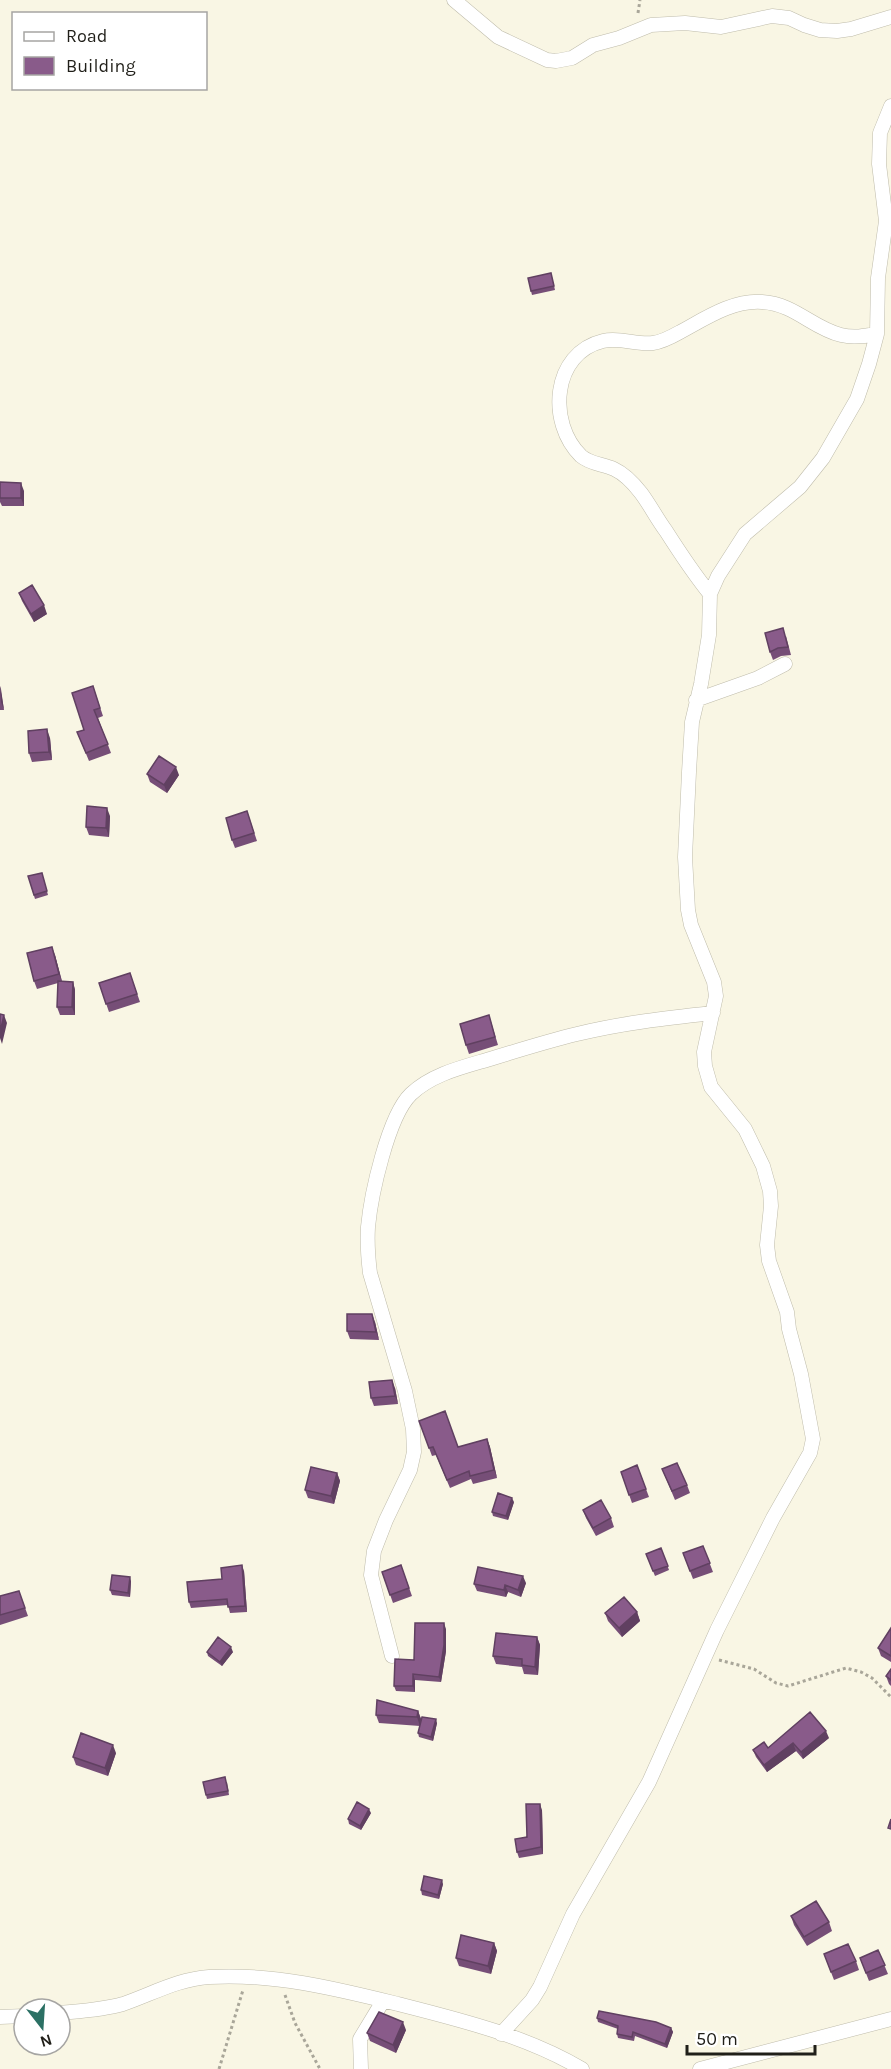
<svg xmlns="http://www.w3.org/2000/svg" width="891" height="2069" font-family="Karla,sans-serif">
  <rect width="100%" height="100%" fill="#f9f6e4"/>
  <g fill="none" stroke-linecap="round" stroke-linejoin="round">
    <g stroke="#bfbcab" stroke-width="15">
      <path id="street" d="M454,0L498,37L547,60L556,61L572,58L593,45L619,38L651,25L685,23L721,27L772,16L789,18L804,25L820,30L837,31L851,29L891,17
        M710,594C694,574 680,553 666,531C657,519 650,505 641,493C634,484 625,474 614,469C603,464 590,464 581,456C547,423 552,353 603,341C620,337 636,345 653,343C663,342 673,336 682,331C706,318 733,300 762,302C795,304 812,328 841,335C853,338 865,336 877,334
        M696,700L758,678L785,664
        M392,1656L371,1575L374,1551L386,1520L410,1470L414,1452L413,1429L405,1391L370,1273C368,1257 367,1243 368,1227C371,1195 388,1116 411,1094C432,1074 463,1067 490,1059C519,1050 548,1041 577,1034C622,1023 667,1018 713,1013
        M60,2013C81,2011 102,2010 123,2004C152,1994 178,1979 209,1977C273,1973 337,1989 398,2004C461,2020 526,2036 582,2069
        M0,2017L24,2016
        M501,2034L532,2000L540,1987L573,1914L649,1782L717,1630L773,1518L810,1453L813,1439L801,1374L789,1329L787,1312L769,1261L767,1245L771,1206L770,1191L763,1166L745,1129L711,1087L705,1066L704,1052L716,996L714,982L691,925L688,910L685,857L689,772L692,722L701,684L709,635L710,594L718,576L745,534L800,487L823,458L857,399L869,364L877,334L878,278L886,221L879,164L880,133L891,106
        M361,2069L360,2039L383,2001
        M700,2069L891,2019"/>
    </g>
    <path stroke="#a9a699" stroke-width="3" stroke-dasharray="3 3" stroke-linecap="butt" d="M638,13L640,0
      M719,1660L754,1669L776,1683L788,1686L846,1668L861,1672L872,1678L891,1697
      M285,1995L295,2023L320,2069
      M219,2069L243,1990"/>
    <use href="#street" stroke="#fff" stroke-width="14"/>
  </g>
  <path fill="#764e77" d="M552,277L555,290L532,295L531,291Z
    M0,482L24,491V506H2L0,502Z
    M19,593L47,614L34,622L22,601Z
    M786,636L791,655L781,656L773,660L770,652Z
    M0,686L4,710H0Z
    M93,686L103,716L98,718L111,753L89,761L77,732L84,730Z
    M50,738L52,760L32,762L29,753Z
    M147,774L179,775L167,793L150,782Z
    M247,811L257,841L235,848L232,840Z
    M110,816L109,837L89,835L86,827Z
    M42,873L48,895L35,899L28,876Z
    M55,955L62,981L73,982L75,990V1015H60L57,1007L58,983L37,989L34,981Z
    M130,973L140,1002L109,1012L99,983Z
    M489,1015L498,1045L469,1054L466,1045Z
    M375,1322L379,1340L350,1339L347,1331Z
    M395,1388L398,1404L374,1406L371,1398Z
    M419,1421L458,1447L487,1439L490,1447L497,1478L473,1484L471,1479L450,1488L436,1455L432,1456Z
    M637,1465L649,1497L632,1503L621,1472Z
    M662,1469L687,1485L690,1493L675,1500Z
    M337,1473L340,1481L334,1504L308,1498L305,1490Z
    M514,1502L508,1520L493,1516L492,1512Z
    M583,1510L611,1518L614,1527L596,1536L586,1518Z
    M703,1546L713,1572L693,1579L683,1553Z
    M661,1548L669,1570L655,1576L646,1554Z
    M401,1565L412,1596L393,1603L382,1572Z
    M244,1571L247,1612L230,1613L228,1605L191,1608L189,1602Z
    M131,1581L130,1597L112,1595L110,1590Z
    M526,1583L521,1597L508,1592L506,1597L477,1591L474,1584Z
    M19,1591L28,1616L0,1625V1596Z
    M637,1612L640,1621L622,1637L608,1621L605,1613Z
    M891,1628V1662L881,1656L878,1648Z
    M446,1629V1651L441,1682L415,1680V1692L396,1691L394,1686L414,1660Z
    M537,1637L540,1645L538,1675L524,1674L522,1667L496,1664L493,1656Z
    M207,1652H233L222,1666L208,1656Z
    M891,1669V1686L889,1684L886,1676Z
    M418,1711L421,1719L437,1723L433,1741L419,1737L418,1733L420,1726L379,1723L376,1715Z
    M829,1738L803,1759L796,1751L767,1772L756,1757L753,1750Z
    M116,1753L108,1776L76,1765L73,1757Z
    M227,1782L229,1795L207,1799L206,1795Z
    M542,1810L543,1854L519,1858L517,1852Z
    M371,1813L361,1830L349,1824L348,1819Z
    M443,1884L439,1899L422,1895L421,1890Z
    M791,1916L829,1922L832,1931L807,1946L794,1925Z
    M494,1943L497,1951L491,1974L459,1966L456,1958Z
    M878,1950L888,1974L869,1981L860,1958Z
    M824,1954L856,1961L859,1970L834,1980Z
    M597,2018L671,2028L673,2032L667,2048L635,2036L634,2041L618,2038L617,2034L618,2029L598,2022Z
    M406,2030L396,2053L370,2041L367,2033Z"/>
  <path fill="#604061" d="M21,483L24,491V506L21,498Z
    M44,605L47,614L34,622L31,614Z
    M0,686L1,689L4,710L1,702Z
    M47,729L50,738L52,760L49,752Z
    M176,767L179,775L167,793L164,785Z
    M107,808L110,816L109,837L106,828Z
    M52,947L55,955L62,982L59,974Z
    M73,982L75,990V1015L72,1007Z
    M4,1015L7,1023L2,1044L0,1038V1032Z
    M372,1314L375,1322L379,1340L376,1332Z
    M392,1380L395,1388L398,1404L395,1396Z
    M487,1439L490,1447L497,1478L494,1470Z
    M337,1473L340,1481L334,1504L331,1496Z
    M512,1498L514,1502L508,1520L506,1516Z
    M242,1565L244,1571L247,1612L245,1606Z
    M523,1576L526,1583L521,1597L518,1590Z
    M130,1577L131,1581L130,1597L128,1593Z
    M505,1585L508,1592L506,1597L504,1590Z
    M637,1612L640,1621L622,1637L619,1628Z
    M444,1623L446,1629V1651L441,1682L439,1677Z
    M537,1637L540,1645L538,1675L535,1667Z
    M231,1647L233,1652L222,1666L220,1662Z
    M413,1674L415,1680V1692L413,1686Z
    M418,1711L421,1719L420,1726L417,1717Z
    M436,1719L437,1723L433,1741L431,1737Z
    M826,1731L829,1738L803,1759L801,1752Z
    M793,1743L796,1751L767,1772L764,1765Z
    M113,1745L116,1753L108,1776L105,1768Z
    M540,1804L542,1810L543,1854L541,1847Z
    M369,1809L371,1813L361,1830L360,1826Z
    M442,1880L443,1884L439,1899L438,1895Z
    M494,1943L497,1951L491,1974L488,1966Z
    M403,2022L406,2030L396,2053L393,2045Z
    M671,2028L673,2032L667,2048L665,2044Z"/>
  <path fill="#895b8a" stroke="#604061" stroke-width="1.5" d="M551,273L554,286L531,291L528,278Z
    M0,482L21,483V498H0Z
    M32,585L44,605L31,614L19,593Z
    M783,628L788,647L778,648L770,652L765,633Z
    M93,686L100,708L94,710L108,744L86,753L77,732L84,730L72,693Z
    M47,729L49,752L29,753L28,731Z
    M159,756L176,767L164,785L147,774Z
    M87,806L107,808L106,828L86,827Z
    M247,811L254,833L232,840L226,818Z
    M42,873L47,891L34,895L28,876Z
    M52,947L59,974L34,981L27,953Z
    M130,973L137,994L106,1004L99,983Z
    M58,981L73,982L72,1007H57Z
    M0,1014L4,1015L0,1032Z
    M489,1015L495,1037L466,1045L460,1024Z
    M347,1314H372L376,1332L347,1331Z
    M392,1380L395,1396L371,1398L369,1382Z
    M445,1411L458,1447L487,1439L494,1470L470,1476L469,1471L447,1480L433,1447L429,1448L419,1421Z
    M677,1463L687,1485L672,1491L662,1469Z
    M637,1465L646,1489L629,1495L621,1472Z
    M311,1467L337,1473L331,1496L305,1490Z
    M498,1493L512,1498L506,1516L492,1512Z
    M601,1500L611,1518L593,1528L583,1510Z
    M703,1546L710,1563L690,1571L683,1553Z
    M661,1548L668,1566L653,1571L646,1554Z
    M242,1565L245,1606L228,1607L227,1599L189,1602L187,1582L222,1579L221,1568Z
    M401,1565L409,1588L390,1595L382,1572Z
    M478,1567L523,1576L518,1590L505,1585L504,1590L474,1584Z
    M112,1575L130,1577L128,1593L110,1590Z
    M19,1591L25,1608L0,1615V1596Z
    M624,1597L637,1612L619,1628L605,1613Z
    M415,1623H444V1645L439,1677L413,1674V1686H394L395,1659L414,1660Z
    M891,1628V1656L878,1648Z
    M496,1633L537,1637L535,1667L522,1665V1659L493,1656Z
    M218,1637L231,1647L220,1662L207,1652Z
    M891,1669V1680L886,1676Z
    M377,1700L418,1711L417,1717L376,1715Z
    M810,1712L826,1731L801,1752L793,1743L764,1765L753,1750L764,1742L768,1748Z
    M422,1717L436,1719L431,1737L418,1733Z
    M81,1733L113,1745L105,1768L73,1757Z
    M225,1777L228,1791L206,1795L203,1782Z
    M357,1802L369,1809L360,1826L348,1819Z
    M526,1804H540L541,1847L517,1852L515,1839L527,1837Z
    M891,1819V1829L888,1828Z
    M424,1876L442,1880L438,1895L421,1890Z
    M816,1901L829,1922L804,1937L791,1916Z
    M461,1935L494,1943L488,1966L456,1958Z
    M848,1944L856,1961L831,1972L824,1954Z
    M878,1950L885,1965L866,1973L860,1958Z
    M599,2011L656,2022L671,2028L665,2044L633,2032L632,2037L617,2034L618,2026L597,2018Z
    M379,2012L403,2022L393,2045L367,2033Z"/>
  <rect x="12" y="12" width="195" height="78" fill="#ffffff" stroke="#a6a5a3" stroke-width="1.5"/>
  <rect x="24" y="32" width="30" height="9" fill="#ffffff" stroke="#a6a5a3" stroke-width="1.5"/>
  <text x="66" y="42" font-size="18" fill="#201f19">Road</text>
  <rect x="24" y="57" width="30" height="18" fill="#895b8a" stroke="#a6a5a3" stroke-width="1.5"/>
  <text x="66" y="72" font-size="18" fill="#201f19">Building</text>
  <g transform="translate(42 2027) rotate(163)"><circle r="28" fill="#ffffff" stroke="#a6a5a3" stroke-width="1.5"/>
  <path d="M0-4.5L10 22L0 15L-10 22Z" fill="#2b7064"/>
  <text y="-9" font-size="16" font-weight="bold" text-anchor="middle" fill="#201f19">N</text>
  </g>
  <path d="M687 2045v9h128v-9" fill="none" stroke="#201f19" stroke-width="3"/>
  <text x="696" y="2045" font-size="18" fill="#201f19" stroke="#ffffff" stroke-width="4.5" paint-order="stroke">50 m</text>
</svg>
